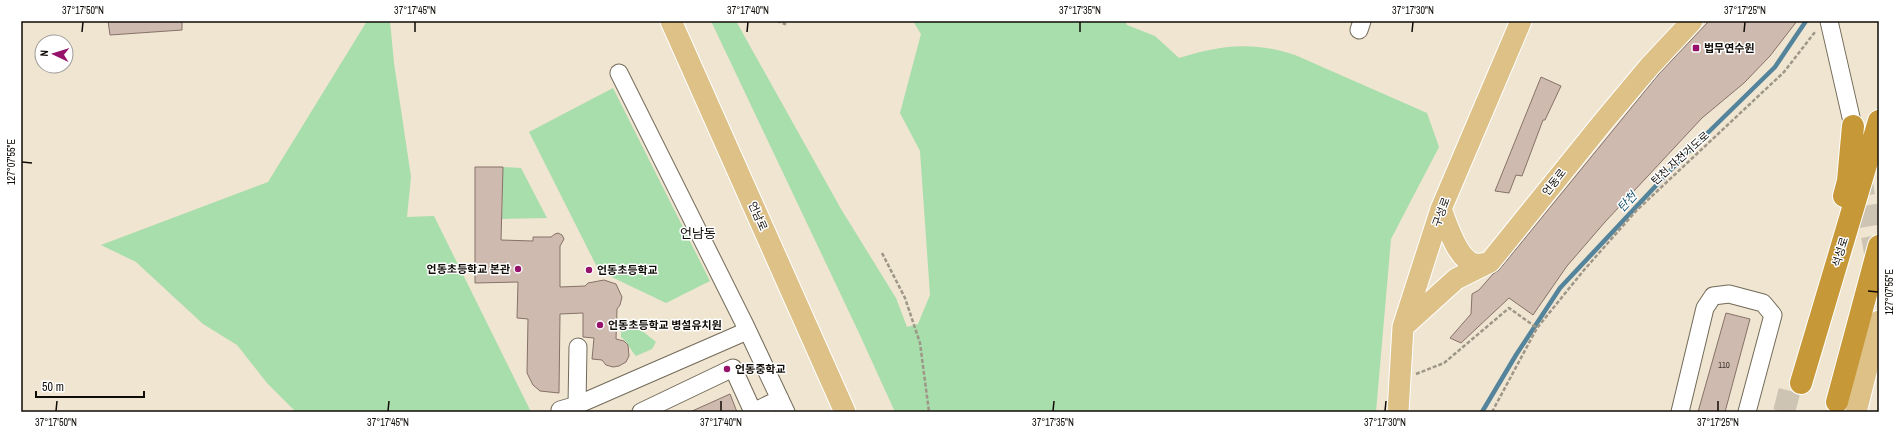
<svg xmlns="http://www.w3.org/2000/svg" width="1900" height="433" font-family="'Archivo Narrow','Noto Sans KR',sans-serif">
  <rect width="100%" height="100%" fill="#efe5d1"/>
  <path fill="#a8ddac" d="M367,21H390L394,63L411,177L407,217L434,216L531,412H296L267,383L237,345L203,324L136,262L101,245L268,182Z
    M711,21H736L841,209L896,298L907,327L918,324L930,295L920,151L900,113L921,34L913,21H1125L1127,25L1155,36L1179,58C1221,45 1253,41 1295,55L1427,113L1439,147L1391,239L1376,412H895L859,333Z
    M613,88L710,281L666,303L599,271L529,132Z
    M503,167L521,168L547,218L502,219Z
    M636,326L656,342L652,349L636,356C630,350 629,343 621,337V327Z"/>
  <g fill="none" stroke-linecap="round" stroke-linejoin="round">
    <path stroke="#54849c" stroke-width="4.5" d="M1482,412L1516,355L1560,288L1681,159L1775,67L1806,21"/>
  </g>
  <path fill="#cfbaaf" stroke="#867268" d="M108,21H182V30L110,35Z
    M1709,21H1797L1770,56L1744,83L1702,118L1605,222L1567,266L1533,315L1509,298L1461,343L1450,338L1471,314L1472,294L1479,290L1493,274L1499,270L1658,75Z
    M1541,77L1561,86L1545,120H1543L1522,176L1516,175L1509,193L1495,191Z
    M475,167H503L501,240L533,241V237H551L555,234L558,233L562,235L564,239L560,246V287L585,286L588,283L604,280L616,284L622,297L620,305L617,309L616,339L624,341L628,345L629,356L626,362L619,366L613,367L606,365L602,360L592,359L594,338L583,337V313L560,314L559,393L540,391L533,385L527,373L528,319L517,318L518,282L475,283Z
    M1726,313L1750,319L1725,412H1698Z
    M730,394L737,412H690Z"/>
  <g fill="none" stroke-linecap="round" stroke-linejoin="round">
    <path stroke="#cdc4b3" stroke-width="21" stroke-dasharray="21 10" stroke-linecap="butt" d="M1861,175L1877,267"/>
    <path stroke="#cdc4b3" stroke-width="22" stroke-dasharray="22 11" stroke-linecap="butt" d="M1784,412L1792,381"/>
    <g stroke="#726a58" stroke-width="19">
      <path id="minor" d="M1829,21L1853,126
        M1359,30L1362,21
        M619,73L745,325L786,412
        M577,405L578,347
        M560,410L577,405L747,331
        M641,412L733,368L753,412
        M753,412L780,399
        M1680,412L1705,308L1713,296L1729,294L1763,303L1773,315L1747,412"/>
    </g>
    <g stroke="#fff" stroke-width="23">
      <path id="major" d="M671,21L845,412
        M1441,209C1447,224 1457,260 1475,264C1479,265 1486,263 1490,262
        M1403,327L1456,279L1490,262L1603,122L1649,67L1692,21
        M1398,412L1403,327L1441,209L1521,21
        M1856,412L1879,321"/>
    </g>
    <g stroke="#fff" stroke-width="24">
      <path id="highway" d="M1844,196L1848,181L1853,126
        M1801,383L1879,121
        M1837,402L1879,246"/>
    </g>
    <path stroke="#9e9687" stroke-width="2.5" stroke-dasharray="4 2" stroke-linecap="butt" d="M777,21L785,24V21
      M882,253L905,298L920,343L929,412
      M1416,374L1444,363L1509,308L1537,328
      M1492,412L1537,328L1584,270L1636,211L1784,72L1815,32"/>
    <use href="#minor" stroke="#fff" stroke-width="17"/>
    <use href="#major" stroke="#ddc187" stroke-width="21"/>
    <use href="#highway" stroke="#c79837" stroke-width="22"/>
  </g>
  <path fill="none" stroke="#0f0b06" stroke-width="1.5" d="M82,32L83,22M415,32V22M747,32L748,22M1080,32V22M1412,32L1413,22M1744,32L1745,22M22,162L32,163M1868,291L1878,292M56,411L57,401M388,411L389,401M721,411V401M1053,411L1054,401M1385,411L1386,401M1718,411V401"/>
  <g fill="#96136b" stroke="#fff" stroke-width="1.5">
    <rect x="1692" y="44" width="8" height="8" rx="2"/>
    <circle cx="518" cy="269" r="4"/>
    <circle cx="589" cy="270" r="4"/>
    <circle cx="600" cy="325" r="4"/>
    <circle cx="727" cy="369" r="4"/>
  </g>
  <g text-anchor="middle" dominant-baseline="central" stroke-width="3" stroke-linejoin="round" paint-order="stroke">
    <g font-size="9" fill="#3f3730">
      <text x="1724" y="365">110</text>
    </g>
    <g font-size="11" font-weight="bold" fill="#0f0b06" stroke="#fff" text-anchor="start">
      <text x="1704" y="48">법무연수원</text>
      <text x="510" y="269" text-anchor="end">언동초등학교 본관</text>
      <text x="597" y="270">언동초등학교</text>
      <text x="608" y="325">언동초등학교 병설유치원</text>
      <text x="735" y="369">언동중학교</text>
    </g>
    <g font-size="11" fill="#0f0b06" stroke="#fff">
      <text transform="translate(1680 158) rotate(-42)">탄천 자전거도로</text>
      <text transform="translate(1554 182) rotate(-52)">언동로</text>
      <text transform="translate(1441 212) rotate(-70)">구성로</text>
      <text transform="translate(758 216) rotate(66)">언남로</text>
      <text transform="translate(1840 252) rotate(-73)">석성로</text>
    </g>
    <g font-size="12" font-style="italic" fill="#1d556f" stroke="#fff">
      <text transform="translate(1627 202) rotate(-47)">탄천</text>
    </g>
    <g font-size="13" fill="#0f0b06" stroke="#fff">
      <text x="698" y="233">언남동</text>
    </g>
  </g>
  <rect width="1900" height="433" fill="none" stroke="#ffffff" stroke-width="44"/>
  <g transform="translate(54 54) rotate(274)"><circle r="19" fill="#ffffff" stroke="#9f9d9b"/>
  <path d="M0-3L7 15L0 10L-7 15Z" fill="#96136b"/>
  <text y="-6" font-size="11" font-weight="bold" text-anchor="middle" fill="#0f0b06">N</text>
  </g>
  <path d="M36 391v6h108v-6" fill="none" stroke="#0f0b06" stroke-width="2"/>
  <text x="42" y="391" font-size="12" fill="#0f0b06" stroke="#ffffff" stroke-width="3" paint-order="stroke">50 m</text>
  <rect x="22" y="22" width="1856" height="389" fill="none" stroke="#0f0b06" stroke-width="1.5"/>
  <g font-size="10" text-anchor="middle" fill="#0f0b06">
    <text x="83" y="14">37°17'50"N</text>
    <text x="415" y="14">37°17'45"N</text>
    <text x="748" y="14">37°17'40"N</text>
    <text x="1080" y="14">37°17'35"N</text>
    <text x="1413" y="14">37°17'30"N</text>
    <text x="1745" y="14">37°17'25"N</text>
    <text transform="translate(11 162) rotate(-90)" y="4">127°07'55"E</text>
    <text transform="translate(1889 292) rotate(-90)" y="4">127°07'55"E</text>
    <text x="56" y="426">37°17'50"N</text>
    <text x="388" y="426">37°17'45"N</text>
    <text x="721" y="426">37°17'40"N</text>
    <text x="1053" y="426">37°17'35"N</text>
    <text x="1385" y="426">37°17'30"N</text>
    <text x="1718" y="426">37°17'25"N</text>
  </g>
</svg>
